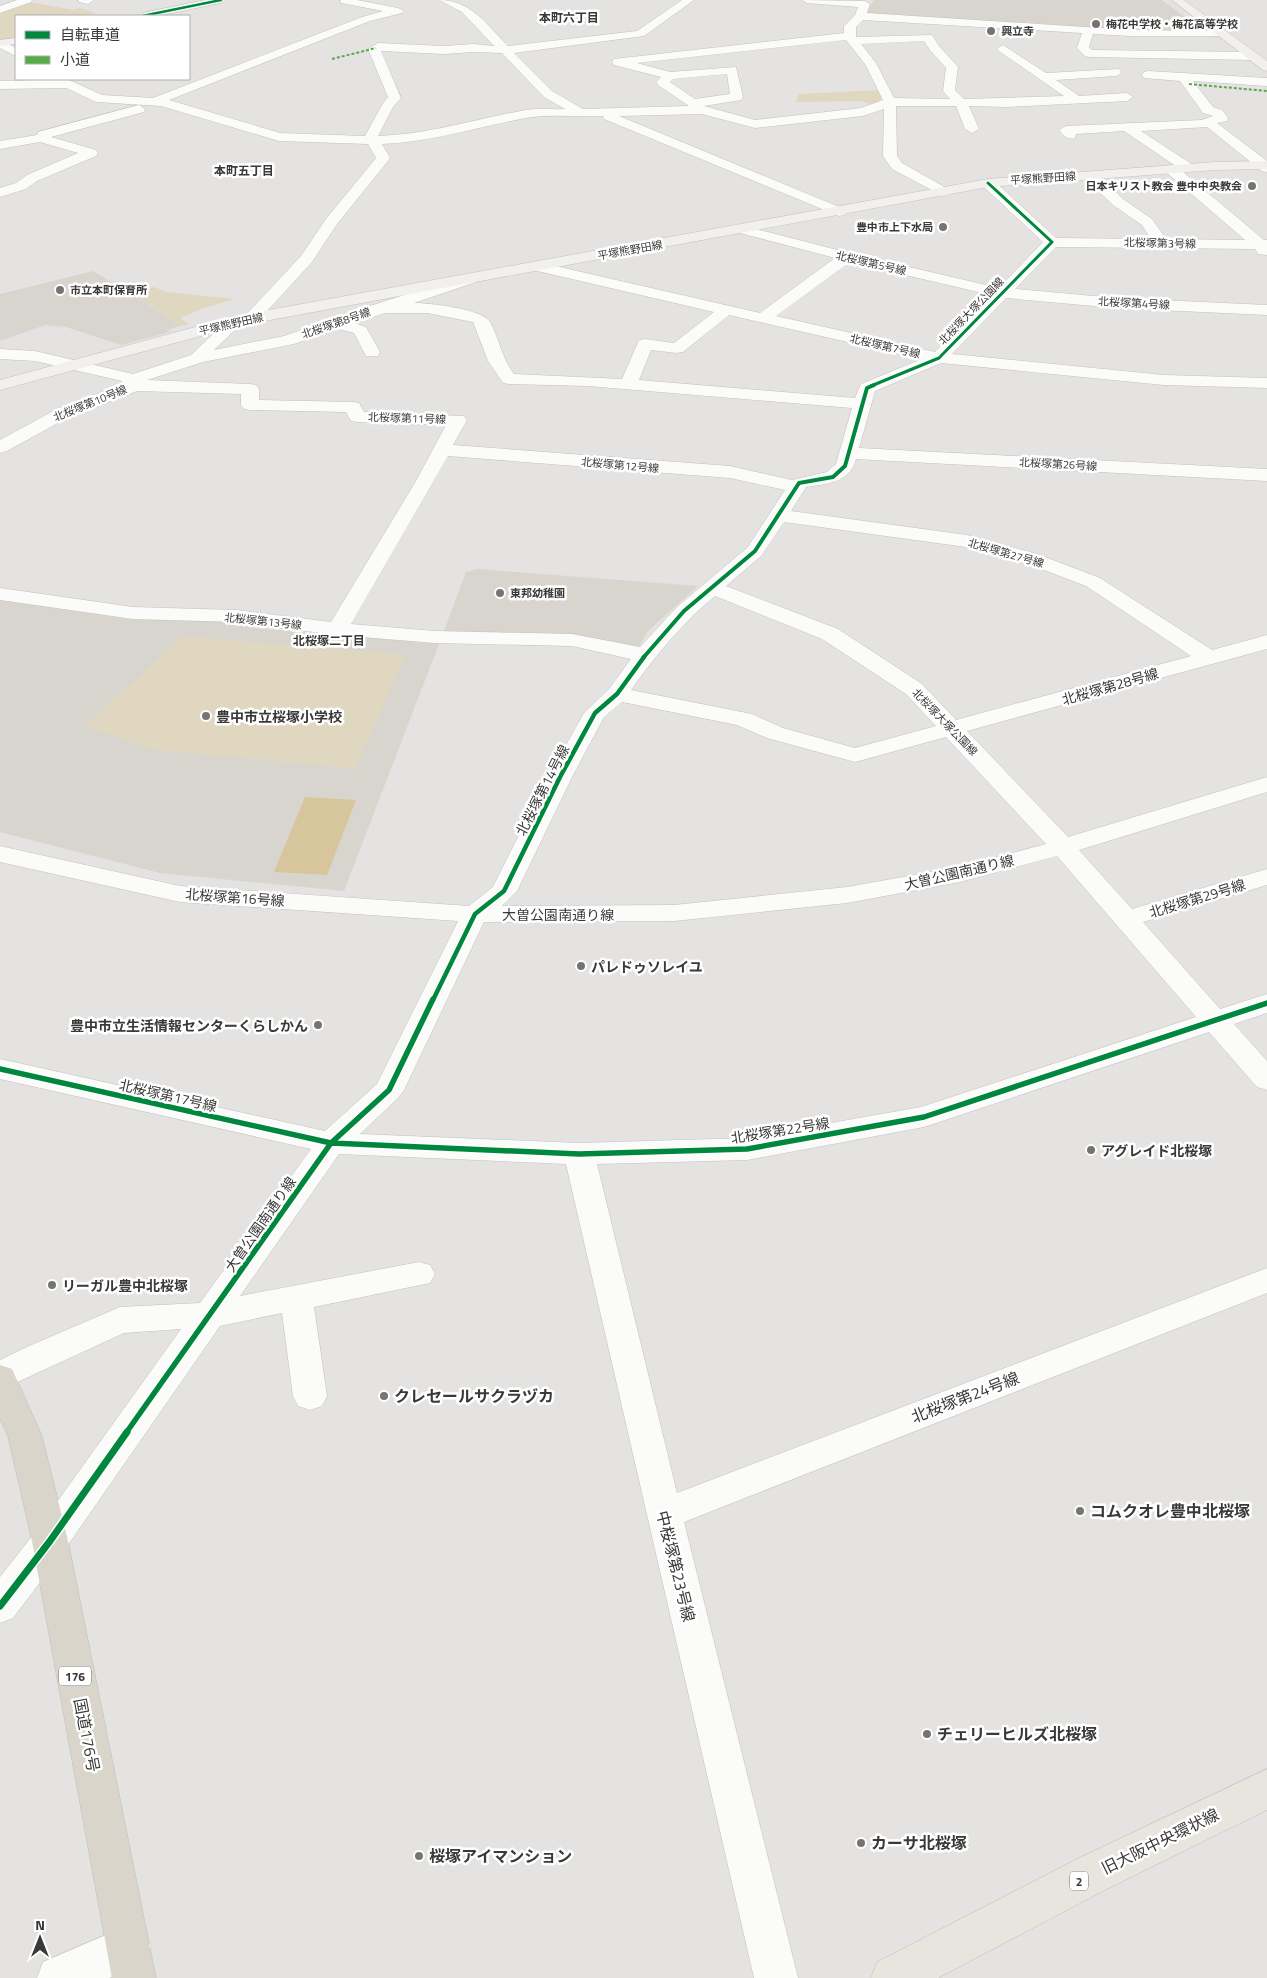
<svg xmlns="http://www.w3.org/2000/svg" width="1267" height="1978" font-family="'Titillium Web','Noto Sans JP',sans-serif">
  <rect width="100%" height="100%" fill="#e4e3e1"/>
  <path fill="#d8d5cf" d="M874,0H1162L1205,32H1130L865,14Z
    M93,271L169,317L167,318L180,326L167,330L170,332L121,345L66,327L45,325L0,341V294Z
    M477,569L698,586L648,631L637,650L580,635L444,631L466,572Z
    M0,598L126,619L231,621L254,628L439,644L344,891L160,873L0,832Z"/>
  <path fill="#e0d7c1" d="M29,2L74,10L80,8L96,13L81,16H16V37L0,40V12L15,8Z
    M880,90L883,97L874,105L860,101L796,102L799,94Z
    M154,287L167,292L234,299L204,308L180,318L189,324L180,326L166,318L168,316L130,293Z
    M183,636L405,655L356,769L150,749L85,726Z"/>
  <path fill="#d7c69b" d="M305,797L356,800L327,875L274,872Z"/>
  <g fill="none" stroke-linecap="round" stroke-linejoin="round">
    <g stroke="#c2c1c0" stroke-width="1">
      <path id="street" d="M17,0H32L31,2L0,13V6Z
        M78,0H93V1L88,4L79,2Z
        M340,0H357L398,8L404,11L402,13L370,21L169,100L280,133L365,136L382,105L388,97L368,49L378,43L444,46L474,44L494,46L462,12L439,0C471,0 487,25 508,46L637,31L682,0H694L644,36L514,53L552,91L583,109L689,106L658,85L656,82L661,77L614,65L612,62L614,59L844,33V26L855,15L858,7L807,3L802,0L865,1L870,4L867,13L1131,30L1222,31L1226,32L1228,34L1226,36H1131L1093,34L1089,47L1092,50L1252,52L1258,56L1252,60L1089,57L1085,56L1077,48L1082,33L863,20L856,27V37L932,35L939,46L958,67L955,90L964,99L1064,96L999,51L997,49L1003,45L1046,73L1119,69L1121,72L1119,75L1115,76L1056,80L1079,96L1127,93L1133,97L1127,101L1006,107L969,106L979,129L972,133L965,129L956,106H896L897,156L902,163L948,189L950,192L948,195L943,196L892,169L883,156L884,109L863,116L755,128L702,114L619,116L844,209L846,212L844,215L839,216L604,119L603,116C578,117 550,114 526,118C477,127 431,142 382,144L390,158L388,161L337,224L312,262L257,322H245L243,319L245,316L301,256L326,219L376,158L368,144L279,141L161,106L96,102L66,88L0,89V81L67,79L102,95L153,98L362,17L383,11L341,3ZM846,40L865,64L883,100L861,108L755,120L704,106L741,100L743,97L736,67L670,72L637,63ZM924,41L930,50L946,68L943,91L950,99L894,98L876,63L861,44ZM381,51L444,54L474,52L502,53L544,97L565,109C553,110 539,108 526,110C475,119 431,134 378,136L393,107L401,98ZM727,74L730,94L695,99L670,82L673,79Z
        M0,40L16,48V56L0,48Z
        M1148,71L1267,78V86L1193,81L1213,107L1222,110L1228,118L1227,121L1217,123L1267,161V172L1262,171L1207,127L1141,131L1193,165L1195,168L1193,171H1183L1124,131L1076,134L1075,138C1067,140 1064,136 1059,130L1066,126L1202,120L1213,116L1203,113L1180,81L1144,78L1142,75L1144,72Z
        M139,105L145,109L144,112L51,137L96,150L98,153L96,156L37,181L26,189L0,197V188L16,183L27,175L78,153L40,142L0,149V141L37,135L38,132Z
        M1171,165L1176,166L1264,240H1267V255L1258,254L1255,249L1056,247L1015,289L1116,298L1267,305V315L1116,308L1006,298L952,354L1164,375L1267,378V388L1164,385L941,363L875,391L859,448L1267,469V481L856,459C850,483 827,484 806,487L791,511L967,535L1037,554L1100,578L1212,650L1267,635V649L967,731L1068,837L1267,777V792L1079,850L1132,909L1267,869V885L1143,922L1220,1009L1267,994V1013L1234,1024L1267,1061V1090L1257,1087L1209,1032L924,1127L747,1160L597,1164L677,1493L1267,1268V1293L684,1522L798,1978H754L566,1164L339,1154L240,1296L419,1262L430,1265L435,1274L430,1283L314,1307L327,1396L322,1406L310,1410L298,1406L293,1396L282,1313L220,1326L63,1552L13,1618L0,1623V1577L37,1530L181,1329L124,1333L0,1390V1360L29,1346L120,1307L200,1303L311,1149L0,1079V1059L325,1131L377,1084L458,921L180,902L0,862V846L180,886L469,906L493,887L548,777L584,713L609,689L631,659L572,646L435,643L337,635L236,622L133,619L0,600V588L133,607L236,610L331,622L416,481L446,425L357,422L351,421L346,412L250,410L244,409L241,405V394L137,391L67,418L7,451L0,453V440L55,410L120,385L122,381L35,361L0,359V349L35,351L133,374L191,355L230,318H242L244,321L214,350L284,336L373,305L470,274L476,276L478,279L476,282L414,303C429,303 483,309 490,322C500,340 501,357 514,374L622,379L639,340L645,339L674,343L714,312L533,270L530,267L533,264L538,262L760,313L835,258L736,232L734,229L736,226L741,225L849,253L999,288L1043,242L983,186L981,183L983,180H993L1056,238L1151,239L1142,225L1113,205L1085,178L1083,175L1085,172H1095L1123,199L1152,219L1166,239L1245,240L1166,172L1164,169L1166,166ZM850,262L991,295L935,352L776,316ZM385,313H427L473,322L488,361L503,383L509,384L588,386L852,408L836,464L827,472L792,480L730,466L453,445L467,420L464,416L364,412L359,403L353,402L259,400V389L256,385L250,384L147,380L203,362L294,344L338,329L354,333L366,356H378L380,352L366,327L354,323ZM729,315L922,359L861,384L855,398L639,380L651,350L677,353L683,352ZM448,456L730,478L785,490L748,547L677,607L640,647L572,634L435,631L351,624ZM784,522L966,547L1023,562L1086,586L1191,656L956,720L922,684L838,629L726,586L762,555ZM715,596L822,639L906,694L936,726L855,748L783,728L752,714L631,690C656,655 682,623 715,596ZM622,702L737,725L767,738L855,762L946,737L1046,844L959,867L847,887L674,905L502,906L517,891L572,777L604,717ZM1057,856L1196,1017L921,1107L747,1138L579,1143L360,1134L399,1097L404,1090L484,922L674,921L847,903L960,882Z
        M129,1925L144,1932L151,1947L144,1962L109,1978H37L43,1962Z"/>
    </g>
    <g stroke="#c2c1c0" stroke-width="1">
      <path id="secondary" d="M205,0H226L221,3L157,16H136L142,13Z
        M1172,0H1184L1267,61V71L1263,70Z
        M16,38V44L0,46V40Z
        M1267,161V169L1215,170L988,187L238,326L0,390V380L236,316L988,179L1215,162Z"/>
    </g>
    <g stroke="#bfbebe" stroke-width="1">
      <path id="primary" d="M1267,1769V1810L1107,1889L938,1978H871L877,1962L1077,1859Z"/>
    </g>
    <g stroke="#bfbebe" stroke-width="1">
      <path id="highway" d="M0,1365L12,1369L42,1436L68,1541L156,1978H112L32,1541L8,1436L0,1419Z"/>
    </g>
    <use href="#street" fill="#fbfbfa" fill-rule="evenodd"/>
    <use href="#secondary" fill="#f1f0ed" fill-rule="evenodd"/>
    <use href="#primary" fill="#e7e5de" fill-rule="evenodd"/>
    <use href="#highway" fill="#dad5cb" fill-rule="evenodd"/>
    <path stroke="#55ac46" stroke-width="2" stroke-dasharray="3 2" stroke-linecap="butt" d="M332,59L376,48
      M1189,84L1267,91"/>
    <g stroke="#fff" stroke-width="4">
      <path id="cycleway-far5" d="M142,16L221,0"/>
    </g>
    <g stroke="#fff" stroke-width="5">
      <path id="cycleway-far4" d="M871,386L939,358L1052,242L988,183"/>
    </g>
    <g stroke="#fff" stroke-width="6">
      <path id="cycleway-far3" d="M643,658L684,611L755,551L799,483L833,477L845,466L867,388L874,385"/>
    </g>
    <g stroke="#fff" stroke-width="7">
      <path id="cycleway-far2" d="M433,1000L475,914L504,891L560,777L595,713L617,694L644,657"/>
    </g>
    <g stroke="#fff" stroke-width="9">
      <path id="cycleway-far1" d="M0,1069L331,1143L579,1154L747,1149L924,1117L1267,1003
        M126,1433L331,1143L389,1090L433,999"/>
    </g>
    <g stroke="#fff" stroke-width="10">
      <path id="cycleway" d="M0,1606L50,1541L127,1432"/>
    </g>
    <use href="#cycleway-far5" stroke="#00873e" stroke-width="2.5"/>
    <use href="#cycleway-far4" stroke="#00873e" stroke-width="3"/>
    <use href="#cycleway-far3" stroke="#00873e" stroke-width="4"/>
    <use href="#cycleway-far2" stroke="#00873e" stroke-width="4.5"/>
    <use href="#cycleway-far1" stroke="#00873e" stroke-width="5.5"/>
    <use href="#cycleway" stroke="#00873e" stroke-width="7"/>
  </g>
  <g fill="#757473" stroke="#fff" stroke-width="2">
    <circle cx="1096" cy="24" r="5"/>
    <circle cx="991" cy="31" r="5"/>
    <circle cx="1252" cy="186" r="5"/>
    <circle cx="943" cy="227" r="5"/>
    <circle cx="60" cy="290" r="5"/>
    <circle cx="500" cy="593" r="5"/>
    <circle cx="206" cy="716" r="5"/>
    <circle cx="581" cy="966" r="5"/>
    <circle cx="318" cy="1025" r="5"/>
    <circle cx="1091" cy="1150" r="5"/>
    <circle cx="52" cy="1285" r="5"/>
    <circle cx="384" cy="1396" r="5"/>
    <circle cx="1080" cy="1511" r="5"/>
    <circle cx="927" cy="1734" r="5"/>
    <circle cx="861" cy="1843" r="5"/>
    <circle cx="419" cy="1856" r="5"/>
  </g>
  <g text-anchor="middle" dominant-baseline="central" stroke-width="5" stroke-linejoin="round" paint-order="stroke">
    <g font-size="11" font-weight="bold" fill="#393938" stroke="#fff" text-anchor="start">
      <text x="1106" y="24">梅花中学校・梅花高等学校</text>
      <text x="1001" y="31">興立寺</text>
      <text x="1242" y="186" text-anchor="end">日本キリスト教会 豊中中央教会</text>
      <text x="933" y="227" text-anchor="end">豊中市上下水局</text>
      <text x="70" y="290">市立本町保育所</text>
      <text x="510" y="593">東邦幼稚園</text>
    </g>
    <g font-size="11" fill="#393938" stroke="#fff">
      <text transform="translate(1043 178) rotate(-4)">平塚熊野田線</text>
      <text transform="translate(1160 243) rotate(1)">北桜塚第3号線</text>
      <text transform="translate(630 250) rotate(-10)">平塚熊野田線</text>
      <text transform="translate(871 263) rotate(13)">北桜塚第5号線</text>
      <text transform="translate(1134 303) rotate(3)">北桜塚第4号線</text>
      <text transform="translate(971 311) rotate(-46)">北桜塚大塚公園線</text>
      <text transform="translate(336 323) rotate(-19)">北桜塚第8号線</text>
      <text transform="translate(231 324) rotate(-13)">平塚熊野田線</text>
      <text transform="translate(885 346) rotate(13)">北桜塚第7号線</text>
      <text transform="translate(90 403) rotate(-22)">北桜塚第10号線</text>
      <text transform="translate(407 418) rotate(2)">北桜塚第11号線</text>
      <text transform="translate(1058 464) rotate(3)">北桜塚第26号線</text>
      <text transform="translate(620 465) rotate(5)">北桜塚第12号線</text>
      <text transform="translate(1006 553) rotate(16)">北桜塚第27号線</text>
      <text transform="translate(263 621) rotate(6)">北桜塚第13号線</text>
      <text transform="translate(945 722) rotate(46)">北桜塚大塚公園線</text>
    </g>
    <g font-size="12" font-weight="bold" fill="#393938" stroke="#fff">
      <text x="569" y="17">本町六丁目</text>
      <text x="244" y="170">本町五丁目</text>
      <text x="329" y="640">北桜塚二丁目</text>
    </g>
    <g fill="#fff" stroke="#747474" stroke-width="1">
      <rect x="59" y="1666.5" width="32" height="19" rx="4"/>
      <rect x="1070" y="1871.5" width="18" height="19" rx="4"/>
    </g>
    <g font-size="12" font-weight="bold" fill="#393938">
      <text x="75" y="1676">176</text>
      <text x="1079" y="1881">2</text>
    </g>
    <g font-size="14" fill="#393938" stroke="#fff">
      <text transform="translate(1110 686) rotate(-16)">北桜塚第28号線</text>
      <text transform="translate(542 790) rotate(-63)">北桜塚第14号線</text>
      <text transform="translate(959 872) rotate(-13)">大曽公園南通り線</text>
      <text transform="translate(235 897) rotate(4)">北桜塚第16号線</text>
      <text transform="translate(1197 898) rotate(-17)">北桜塚第29号線</text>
      <text x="558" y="914">大曽公園南通り線</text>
      <text transform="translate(168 1095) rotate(13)">北桜塚第17号線</text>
      <text transform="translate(780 1130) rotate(-9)">北桜塚第22号線</text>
      <text transform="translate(260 1224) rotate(-55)">大曽公園南通り線</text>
    </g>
    <g font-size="14" font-weight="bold" fill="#393938" stroke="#fff" text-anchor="start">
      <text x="216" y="716">豊中市立桜塚小学校</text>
      <text x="591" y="966">パレドゥソレイユ</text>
      <text x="308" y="1025" text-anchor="end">豊中市立生活情報センターくらしかん</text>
      <text x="1101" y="1150">アグレイド北桜塚</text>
      <text x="62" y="1285">リーガル豊中北桜塚</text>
    </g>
    <g font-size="16" font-weight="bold" fill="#393938" stroke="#fff" text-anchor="start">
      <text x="394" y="1396">クレセールサクラヅカ</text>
      <text x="1090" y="1511">コムクオレ豊中北桜塚</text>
      <text x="937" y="1734">チェリーヒルズ北桜塚</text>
      <text x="871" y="1843">カーサ北桜塚</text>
      <text x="429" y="1856">桜塚アイマンション</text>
    </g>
    <g font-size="16" fill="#393938" stroke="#fff">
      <text transform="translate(965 1397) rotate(-21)">北桜塚第24号線</text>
      <text transform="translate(676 1566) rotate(76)">中桜塚第23号線</text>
      <text transform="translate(87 1735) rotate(79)">国道176号</text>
      <text transform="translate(1160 1841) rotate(-26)">旧大阪中央環状線</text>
    </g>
  </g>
  <rect x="15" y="15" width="175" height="65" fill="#ffffff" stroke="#b0b0af"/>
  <rect x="25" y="31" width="25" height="8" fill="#00873e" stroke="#b0b0af"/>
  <text x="60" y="40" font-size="15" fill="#393938">自転車道</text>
  <rect x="25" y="56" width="25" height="8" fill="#55ac46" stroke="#b0b0af"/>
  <text x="60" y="65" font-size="15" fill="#393938">小道</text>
  <g transform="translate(40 1938)" stroke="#ffffff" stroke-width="4" paint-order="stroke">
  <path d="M0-4L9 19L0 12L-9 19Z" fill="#393938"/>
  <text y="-8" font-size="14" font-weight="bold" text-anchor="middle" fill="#393938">N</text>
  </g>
</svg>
